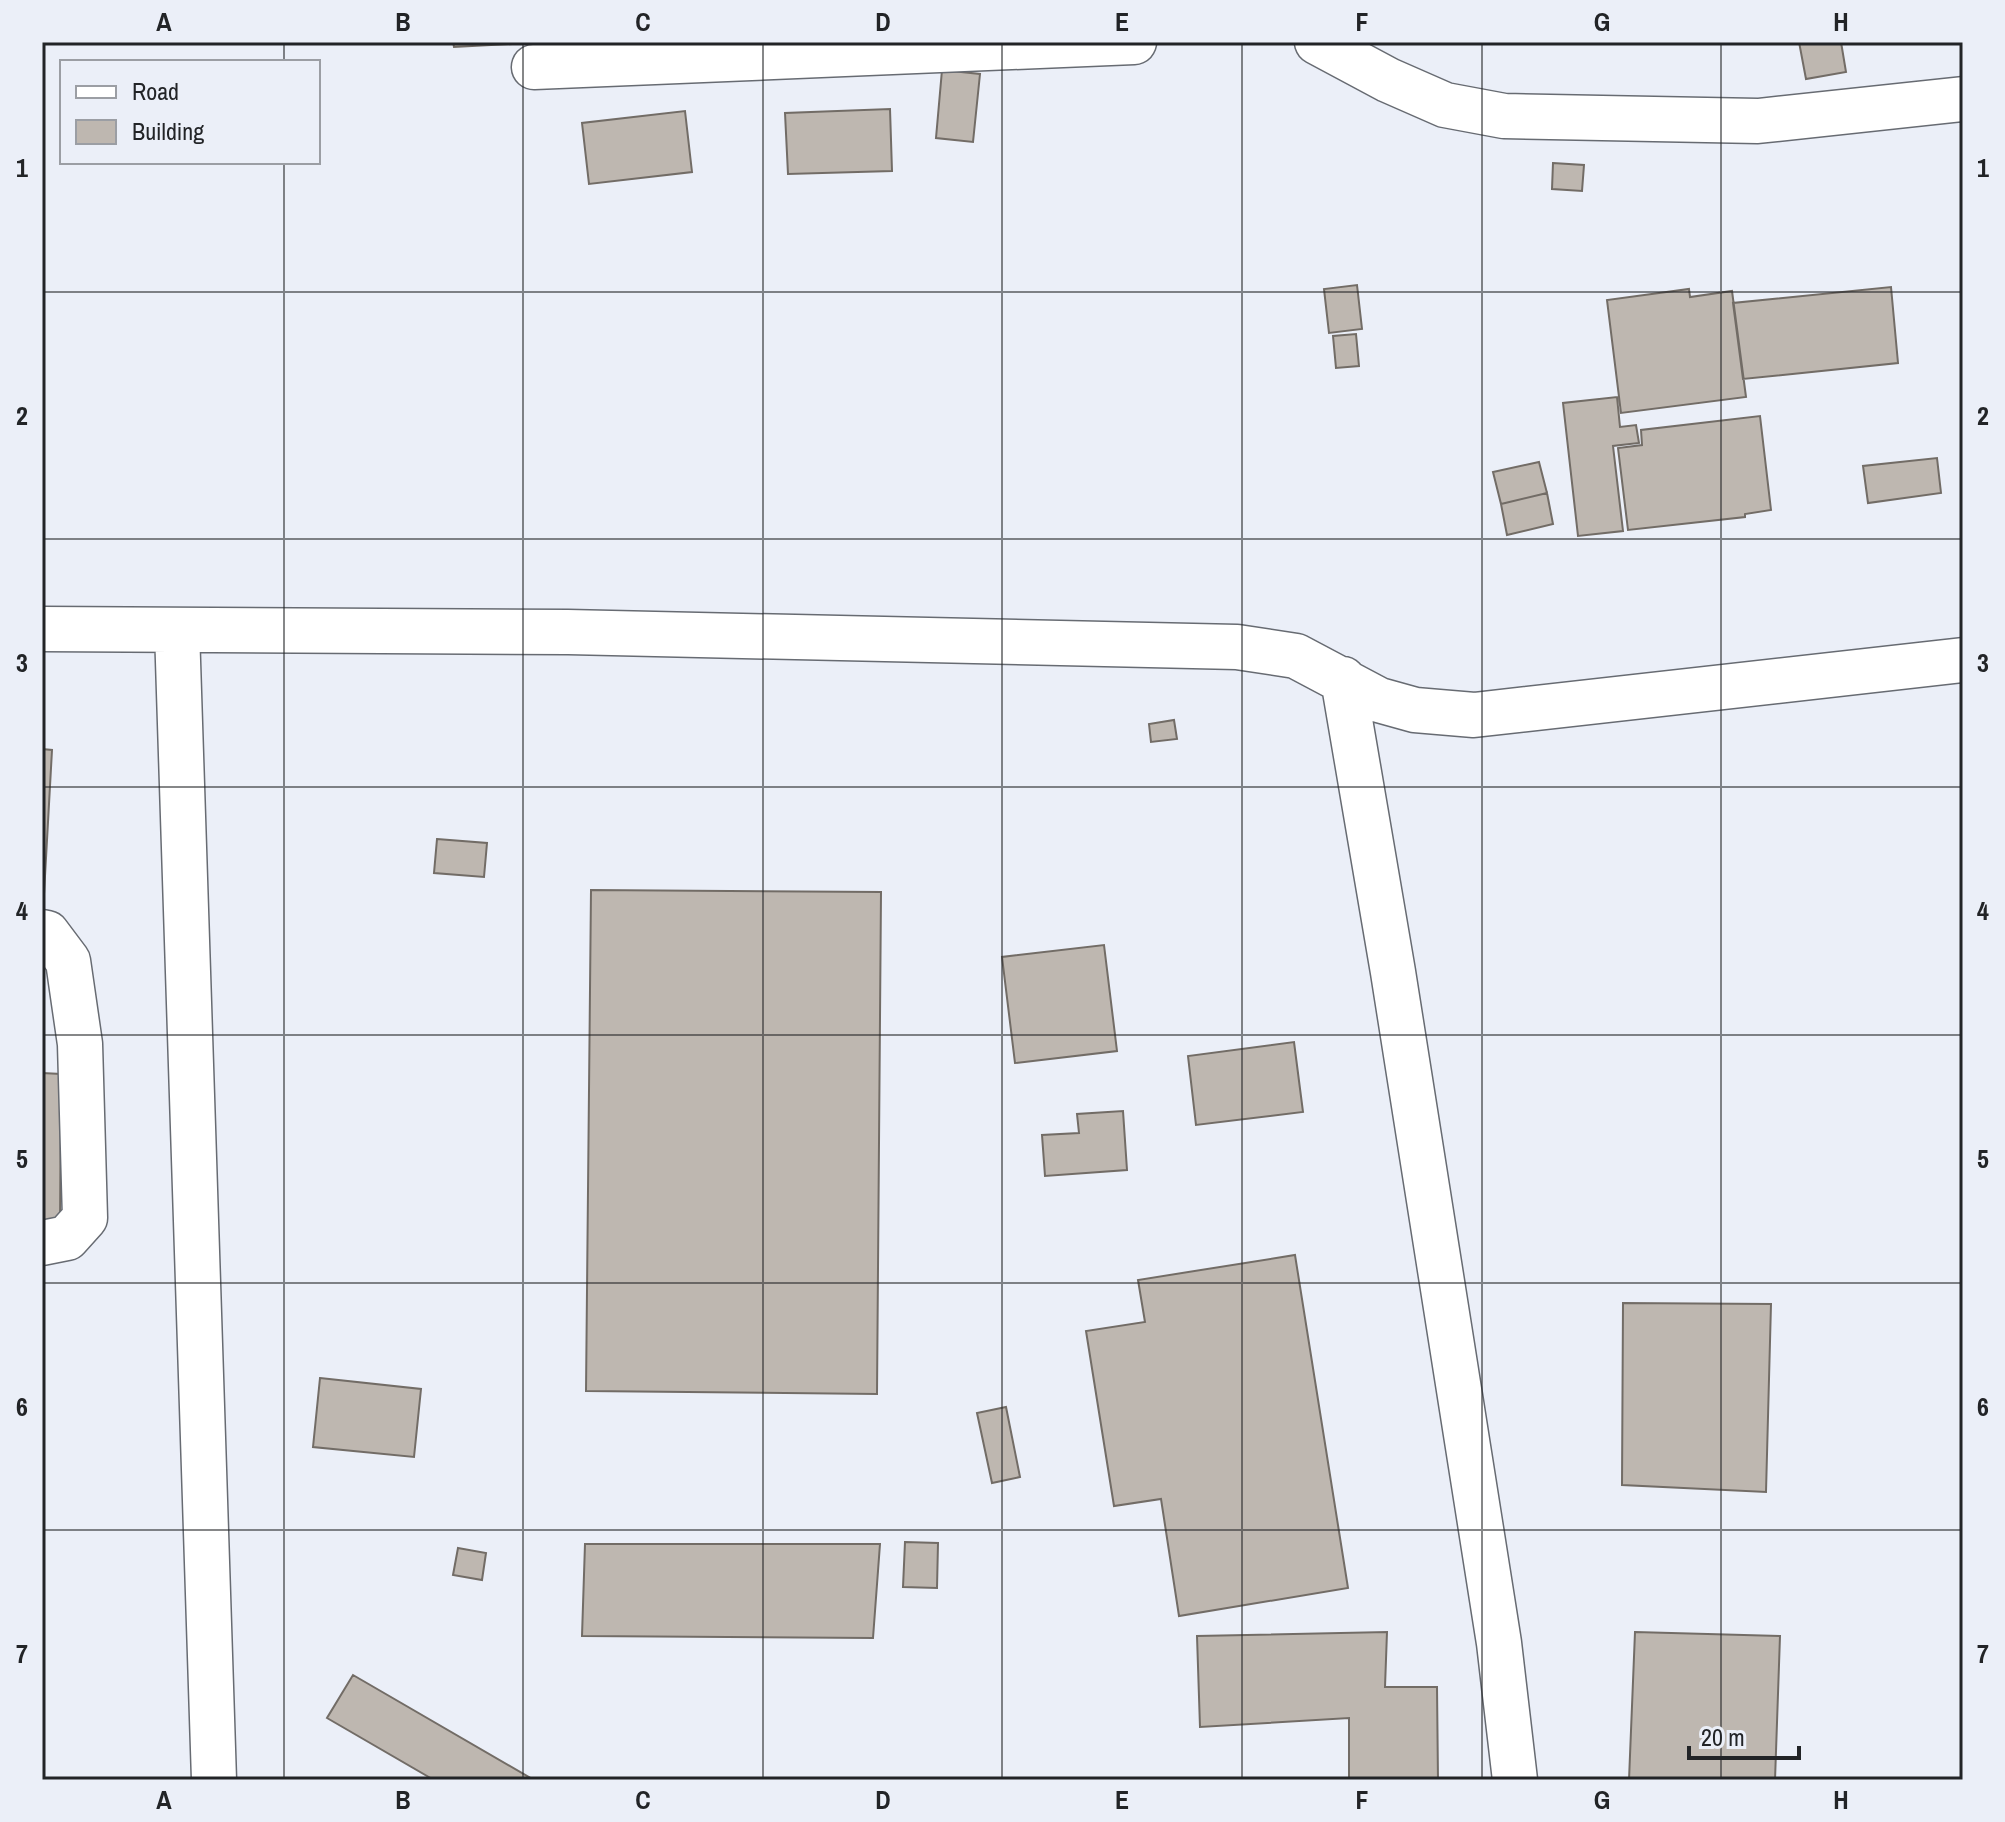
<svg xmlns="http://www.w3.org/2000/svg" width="2005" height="1822" font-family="'Archivo Narrow',sans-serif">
  <rect width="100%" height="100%" fill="#ebeff8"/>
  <path fill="#beb7b0" stroke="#726c66" stroke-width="2" d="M453,42H550L454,47Z
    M1799,42H1841L1846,72L1806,79Z
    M942,70L980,74L973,142L936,138Z
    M890,109L892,171L788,174L785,113Z
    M685,111L692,172L589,184L582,123Z
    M1553,163L1584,165L1582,191L1552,189Z
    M1357,285L1362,329L1329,333L1324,289Z
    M1891,287L1898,363L1743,379L1733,303Z
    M1689,289L1690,297L1732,291L1746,397L1621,413L1607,300Z
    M1356,334L1359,366L1336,368L1333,336Z
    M1617,397L1620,427L1636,425L1639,443L1613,446L1623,531L1578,536L1563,403Z
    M1760,416L1771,510L1745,514V517L1628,530L1618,448L1642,445L1641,430Z
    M1937,458L1941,493L1868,503L1863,466Z
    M1539,462L1547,493L1501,504L1493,472Z
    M1547,493L1553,524L1507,535L1501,504Z
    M1174,720L1177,739L1151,742L1149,724Z
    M42,749L52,750L43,912H42Z
    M437,839L487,843L484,877L434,873Z
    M591,890L881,892L877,1394L586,1391Z
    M1104,945L1117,1051L1015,1063L1002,957Z
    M1294,1042L1303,1112L1196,1125L1188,1056Z
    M42,1073L61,1074L60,1226H42Z
    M1123,1111L1127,1170L1045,1176L1042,1135L1079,1133L1077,1114Z
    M1295,1255L1348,1588L1179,1616L1161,1499L1114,1506L1086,1331L1145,1322L1138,1280Z
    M1623,1303L1771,1304L1766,1492L1622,1485Z
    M320,1378L421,1389L414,1457L313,1447Z
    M1006,1407L1020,1477L992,1483L977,1413Z
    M905,1542L938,1543L937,1588L903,1587Z
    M585,1544H880L873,1638L582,1636Z
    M458,1548L486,1553L482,1580L453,1575Z
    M1387,1632L1385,1687H1437L1438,1780H1349V1718L1200,1727L1197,1636Z
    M1635,1632L1780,1636L1775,1780H1629Z
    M353,1675L534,1780H434L327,1718Z"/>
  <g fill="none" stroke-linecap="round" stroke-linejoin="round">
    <g stroke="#676b72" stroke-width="47">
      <path id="minor" d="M1317,42L1388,80L1445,105L1504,116L1758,121L1963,99
        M534,67L1134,42
        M42,629L568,632L1237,647L1296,656L1379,700L1415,710L1474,715L1963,660
        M177,630L214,1780
        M1343,679L1393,972L1499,1643L1515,1780
        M42,932L47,933L68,961L80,1044L85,1218L67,1238L42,1243"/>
    </g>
    <use href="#minor" stroke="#fff" stroke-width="44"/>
  </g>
  <path fill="none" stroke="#222427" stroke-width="2" stroke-opacity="0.55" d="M284,42V62M523,42V1780M763,42V1780M1002,42V1780M1242,42V1780M1482,42V1780M1721,42V1780M284,162V1780M42,292H1963M42,539H1963M42,787H1963M42,1035H1963M42,1283H1963M42,1530H1963"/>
  <rect width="2005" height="1822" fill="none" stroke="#ebeff8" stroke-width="88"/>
  <rect x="60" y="60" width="260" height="104" fill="#ebeff8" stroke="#9b9ea4" stroke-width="2"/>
  <rect x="76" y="86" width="40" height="12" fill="#ffffff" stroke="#9b9ea4" stroke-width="2"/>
  <text x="132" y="100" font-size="24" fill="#222427">Road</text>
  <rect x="76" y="120" width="40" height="24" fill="#beb7b0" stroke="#9b9ea4" stroke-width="2"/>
  <text x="132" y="140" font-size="24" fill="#222427">Building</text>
  <path d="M1689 1746v12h110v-12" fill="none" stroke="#222427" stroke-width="4"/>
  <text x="1701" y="1746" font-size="24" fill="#222427" stroke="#ebeff8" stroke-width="6" paint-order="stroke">20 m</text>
  <rect x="44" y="44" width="1917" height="1734" fill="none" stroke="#222427" stroke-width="3"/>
  <g font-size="26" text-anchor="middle" font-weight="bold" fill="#222427">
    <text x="164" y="31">A</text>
    <text x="403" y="31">B</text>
    <text x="643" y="31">C</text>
    <text x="883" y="31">D</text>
    <text x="1122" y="31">E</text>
    <text x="1362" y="31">F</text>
    <text x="1602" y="31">G</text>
    <text x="1841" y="31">H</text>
    <text x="22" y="177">1</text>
    <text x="1983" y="177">1</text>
    <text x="22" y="425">2</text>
    <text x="1983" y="425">2</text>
    <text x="22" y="672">3</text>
    <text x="1983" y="672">3</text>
    <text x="22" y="920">4</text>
    <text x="1983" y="920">4</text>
    <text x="22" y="1168">5</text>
    <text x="1983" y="1168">5</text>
    <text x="22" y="1416">6</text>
    <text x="1983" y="1416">6</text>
    <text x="22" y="1663">7</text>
    <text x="1983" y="1663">7</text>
    <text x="164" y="1809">A</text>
    <text x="403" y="1809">B</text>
    <text x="643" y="1809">C</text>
    <text x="883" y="1809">D</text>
    <text x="1122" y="1809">E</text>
    <text x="1362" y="1809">F</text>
    <text x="1602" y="1809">G</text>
    <text x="1841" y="1809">H</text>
  </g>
</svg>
